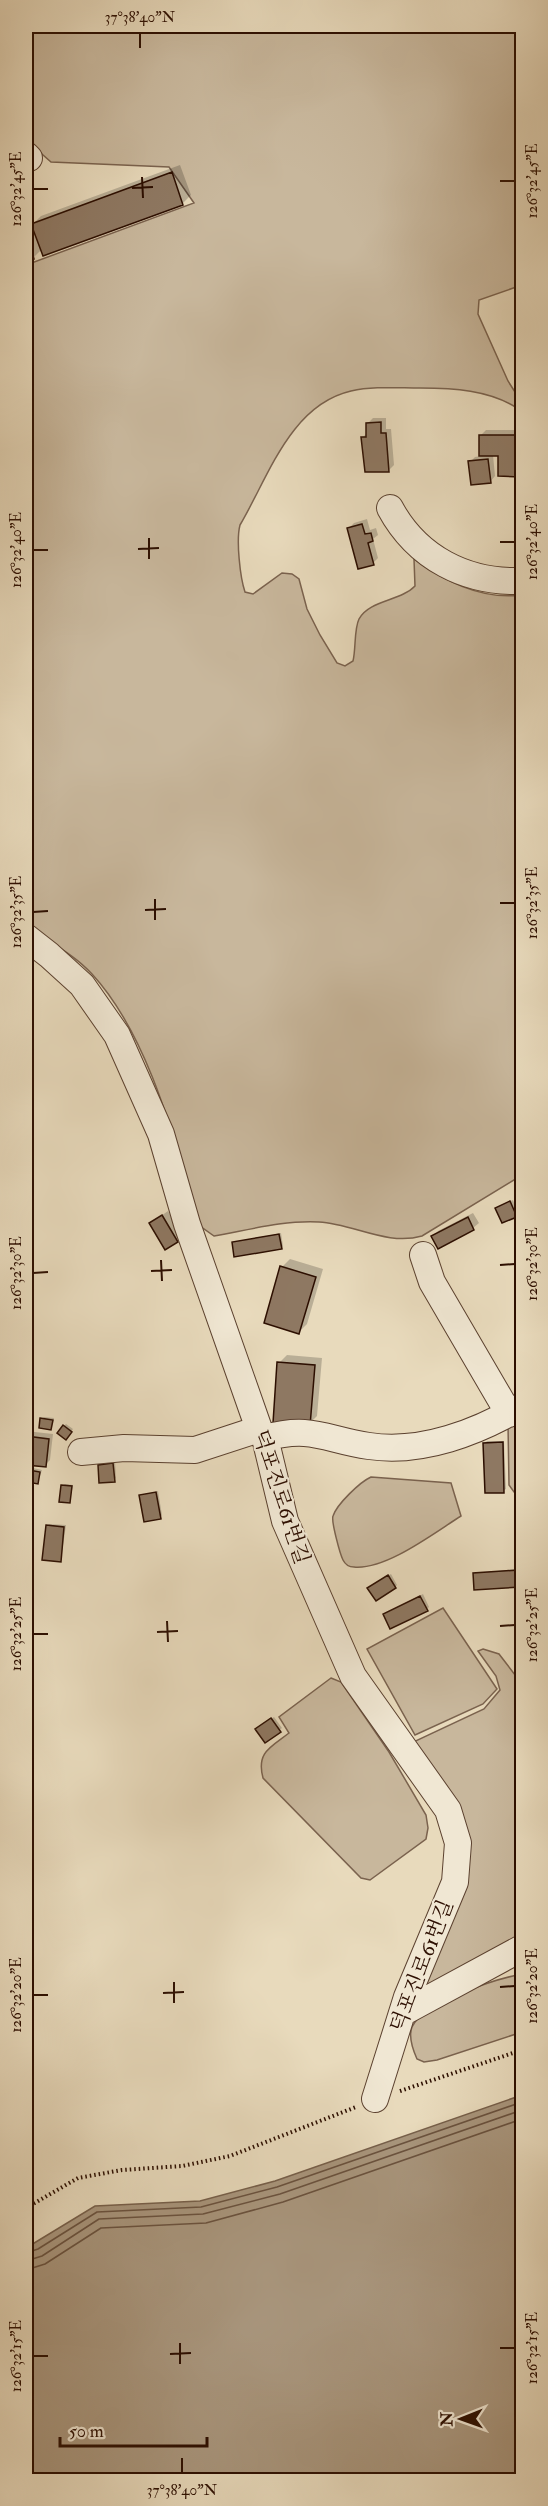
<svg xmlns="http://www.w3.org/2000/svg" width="548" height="2506" font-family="'IM FELL Double Pica','Noto Serif KR',serif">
  <rect width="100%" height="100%" fill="#e8dabc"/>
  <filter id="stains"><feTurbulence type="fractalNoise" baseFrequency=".00333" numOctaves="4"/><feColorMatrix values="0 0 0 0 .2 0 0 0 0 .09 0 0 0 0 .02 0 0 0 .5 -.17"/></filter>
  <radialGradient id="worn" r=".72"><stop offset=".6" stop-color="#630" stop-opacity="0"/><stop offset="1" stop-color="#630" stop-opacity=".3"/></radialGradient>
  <path fill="#c8b79c" stroke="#7a624e" stroke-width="1.5" d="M26,26H522V285L479,300L478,314L508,381L522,403V420L517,408C489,390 453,388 420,388C397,388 373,386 351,391C290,405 268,478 240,525C236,540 240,577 245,592L253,594L282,573L292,574L299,579L307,609L320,635L337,663L345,666L353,661C356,649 354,629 359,619C369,600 401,601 415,586L414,559C445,582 483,600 522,595V1175L422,1236C387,1246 354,1224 319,1222C285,1220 248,1230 214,1236L200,1226C176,1146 150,1037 92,974C73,953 48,942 26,926V265L194,203L169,167L51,162L26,140Z
    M522,1415V1491L514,1492L509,1485L508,1424Z
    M371,1477L451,1483L461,1516C434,1533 386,1570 354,1567C349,1567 345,1564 343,1560C340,1554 331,1521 333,1516C337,1504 360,1482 371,1477Z
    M443,1608L497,1689L483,1704L415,1735L367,1649Z
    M483,1649L499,1654L522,1684V1939L417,1992L464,1874L409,1744L484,1709L500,1690L496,1676L478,1651Z
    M331,1678L341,1682L389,1752L426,1815L428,1828L426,1839L370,1880L361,1878L263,1778C256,1752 271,1747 289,1733L279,1717Z
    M522,1974V2032L437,2060L424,2062L417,2059C413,2050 408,2037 412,2027C423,2002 496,1979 522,1974Z"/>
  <path fill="#a8957c" stroke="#765f4a" stroke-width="1.5" d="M522,2095V2480H26V2248L95,2206L200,2201L275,2181Z"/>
  <path fill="#0003" d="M180,165L191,195L183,203L44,254L42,249L33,258L26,260V197L33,224L41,216Z
    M373,418H386V429H391L394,465L388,471L363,437L368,432V423Z
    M486,430H522V472L519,475L500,455H493L495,476L490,482L470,462L475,457L481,456V435Z
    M367,519L370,530L376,528L378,535L373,539L378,558L373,563L349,528L354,523Z
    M513,1200L518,1213L516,1215L499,1206Z
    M168,1211L182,1236L177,1241L151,1223Z
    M473,1213L479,1223L473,1228L439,1247L433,1237L438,1231Z
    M281,1233L283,1246L281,1248L234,1243Z
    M290,1259L323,1269L307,1324L299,1332L282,1267Z
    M287,1355L322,1358L317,1416L309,1424L279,1363Z
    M44,1417L54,1418L51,1428L42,1419Z
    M66,1424L73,1429L68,1436L64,1426Z
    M26,1431L53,1434L50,1460L45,1465L26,1463Z
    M487,1441H504L506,1489L503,1491L485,1443Z
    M115,1461L116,1478L114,1480L99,1465Z
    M33,1468L42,1470L38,1482L30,1470Z
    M65,1484L73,1485L70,1502L62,1486Z
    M158,1491L162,1515L160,1518L141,1496Z
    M49,1524L66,1525L61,1560L47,1526Z
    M521,1568L522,1583L519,1586L475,1574Z
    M391,1574L397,1585L395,1587L372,1586Z
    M423,1594L429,1607L427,1609L384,1614Z
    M274,1717L282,1728L265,1741L259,1727Z"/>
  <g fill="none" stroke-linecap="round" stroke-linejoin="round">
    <path stroke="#6a523e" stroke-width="1.5" d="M26,2253L38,2249L97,2212L201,2207L277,2187L522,2102
      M26,2261L42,2256L99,2219L203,2214L280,2194L522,2110
      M26,2270L45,2264L101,2228L206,2223L283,2202L522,2119"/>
  </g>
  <path fill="#8e7862" stroke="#2c0e00" stroke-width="1.5" d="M172,172L183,205L43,256L31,224Z
    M26,231L34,259L26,262Z
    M381,422V433H386L389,472H365L361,437H366V423Z
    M479,435H520V477L498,476V456H479Z
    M488,459L491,483L471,485L468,461Z
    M362,524L365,534L371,533L373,541L368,543L374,565L358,569L347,528Z
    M510,1201L517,1217L502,1223L495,1208Z
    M162,1215L178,1242L165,1250L149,1223Z
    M468,1217L474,1230L438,1249L431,1236Z
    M279,1234L282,1249L234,1257L232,1242Z
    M280,1266L316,1277L299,1334L264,1323Z
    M277,1362L315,1365L310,1426L273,1423Z
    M40,1418L53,1420L51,1430L39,1428Z
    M63,1425L72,1432L66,1440L57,1433Z
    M26,1436L49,1439L46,1467L26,1465Z
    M503,1442L504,1493H485L483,1443Z
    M113,1463L115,1482L99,1483L98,1465Z
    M29,1470L40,1472L38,1484L27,1482Z
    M61,1485L72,1486L70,1503L59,1502Z
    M156,1492L161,1519L144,1522L139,1495Z
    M46,1525L64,1527L61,1562L42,1560Z
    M519,1570L520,1587L474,1590L473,1573Z
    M388,1575L396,1588L376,1601L367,1588Z
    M420,1596L428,1611L390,1629L383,1614Z
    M271,1718L281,1732L265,1743L255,1729Z"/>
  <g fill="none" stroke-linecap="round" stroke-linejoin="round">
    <g stroke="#5b412f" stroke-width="28">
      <path id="minor" d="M26,155L29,158
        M390,508C417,558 466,583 522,581
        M26,937L49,955L82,985L117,1035L161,1134L187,1224L259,1429L265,1438L285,1521L353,1676L448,1810L458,1843L455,1882L407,1997L375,2099
        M423,1255L432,1282L509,1414
        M265,1438C312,1425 326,1440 369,1446C422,1454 478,1432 522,1406
        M81,1452L124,1448L195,1450L259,1429
        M402,2013L522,1948"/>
    </g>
    <path stroke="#2c0e00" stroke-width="4" stroke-dasharray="1.5 3" stroke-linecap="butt" d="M400,2091L522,2050
      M26,2208L78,2178L122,2170L182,2166L230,2156L356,2107"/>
    <use href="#minor" stroke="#f0e7d3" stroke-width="26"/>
  </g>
  <path fill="none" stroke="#2c0e00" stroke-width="2" d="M140,33V48M142,177L143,198M500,181H515M132,188L153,187M33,189H48M149,538V559M500,542H515M138,549L159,548M33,550H48M155,899V920M500,903H515M145,910L166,909M33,912L48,911M161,1260L162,1281M500,1265L515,1264M151,1271L172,1270M33,1273L48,1272M167,1621L168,1642M500,1626L515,1625M157,1632L178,1631M33,1634H48M174,1982V2003M500,1987L515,1986M163,1993L184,1992M33,1995H48M180,2343V2364M500,2348H515M170,2354L191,2353M33,2356H48M182,2458V2473"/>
  <g text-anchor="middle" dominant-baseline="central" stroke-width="4.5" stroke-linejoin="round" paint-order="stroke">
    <g font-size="21" fill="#2c0e00" stroke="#f0e7d3">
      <text transform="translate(281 1497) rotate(72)">덕포진로61번길</text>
      <text transform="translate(422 1966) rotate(-69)">덕포진로61번길</text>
    </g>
  </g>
  <rect width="548" height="2506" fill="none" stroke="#e8dabc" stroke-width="66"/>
  <g transform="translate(461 2419) rotate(269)" stroke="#f0e7d3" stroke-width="4.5" paint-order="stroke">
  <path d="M0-4.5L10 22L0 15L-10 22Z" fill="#2c0e00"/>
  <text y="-9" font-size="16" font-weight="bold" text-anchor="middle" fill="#2c0e00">N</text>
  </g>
  <path d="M60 2437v9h147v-9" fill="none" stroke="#2c0e00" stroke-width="3"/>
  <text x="69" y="2437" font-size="18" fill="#2c0e00" stroke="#f0e7d3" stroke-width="4.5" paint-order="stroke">50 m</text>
  <rect x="33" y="33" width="482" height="2440" fill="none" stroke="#2c0e00" stroke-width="2"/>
  <g font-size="15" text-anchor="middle" fill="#2c0e00">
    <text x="140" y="22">37°38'40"N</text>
    <text transform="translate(532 181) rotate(-90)" y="5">126°32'45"E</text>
    <text transform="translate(16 189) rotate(-90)" y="5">126°32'45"E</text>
    <text transform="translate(532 542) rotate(-90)" y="5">126°32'40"E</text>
    <text transform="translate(16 550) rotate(-90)" y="5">126°32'40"E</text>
    <text transform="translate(532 903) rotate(-90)" y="5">126°32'35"E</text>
    <text transform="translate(16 912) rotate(-90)" y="5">126°32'35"E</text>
    <text transform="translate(532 1264) rotate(-90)" y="5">126°32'30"E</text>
    <text transform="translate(16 1273) rotate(-90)" y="5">126°32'30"E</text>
    <text transform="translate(532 1625) rotate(-90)" y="5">126°32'25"E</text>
    <text transform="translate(16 1634) rotate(-90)" y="5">126°32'25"E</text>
    <text transform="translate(532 1986) rotate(-90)" y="5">126°32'20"E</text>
    <text transform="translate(16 1995) rotate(-90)" y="5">126°32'20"E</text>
    <text transform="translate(532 2348) rotate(-90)" y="5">126°32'15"E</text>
    <text transform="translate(16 2356) rotate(-90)" y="5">126°32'15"E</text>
    <text x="182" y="2495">37°38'40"N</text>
  </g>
  <rect width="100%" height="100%" filter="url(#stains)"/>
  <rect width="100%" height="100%" fill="url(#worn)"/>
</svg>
